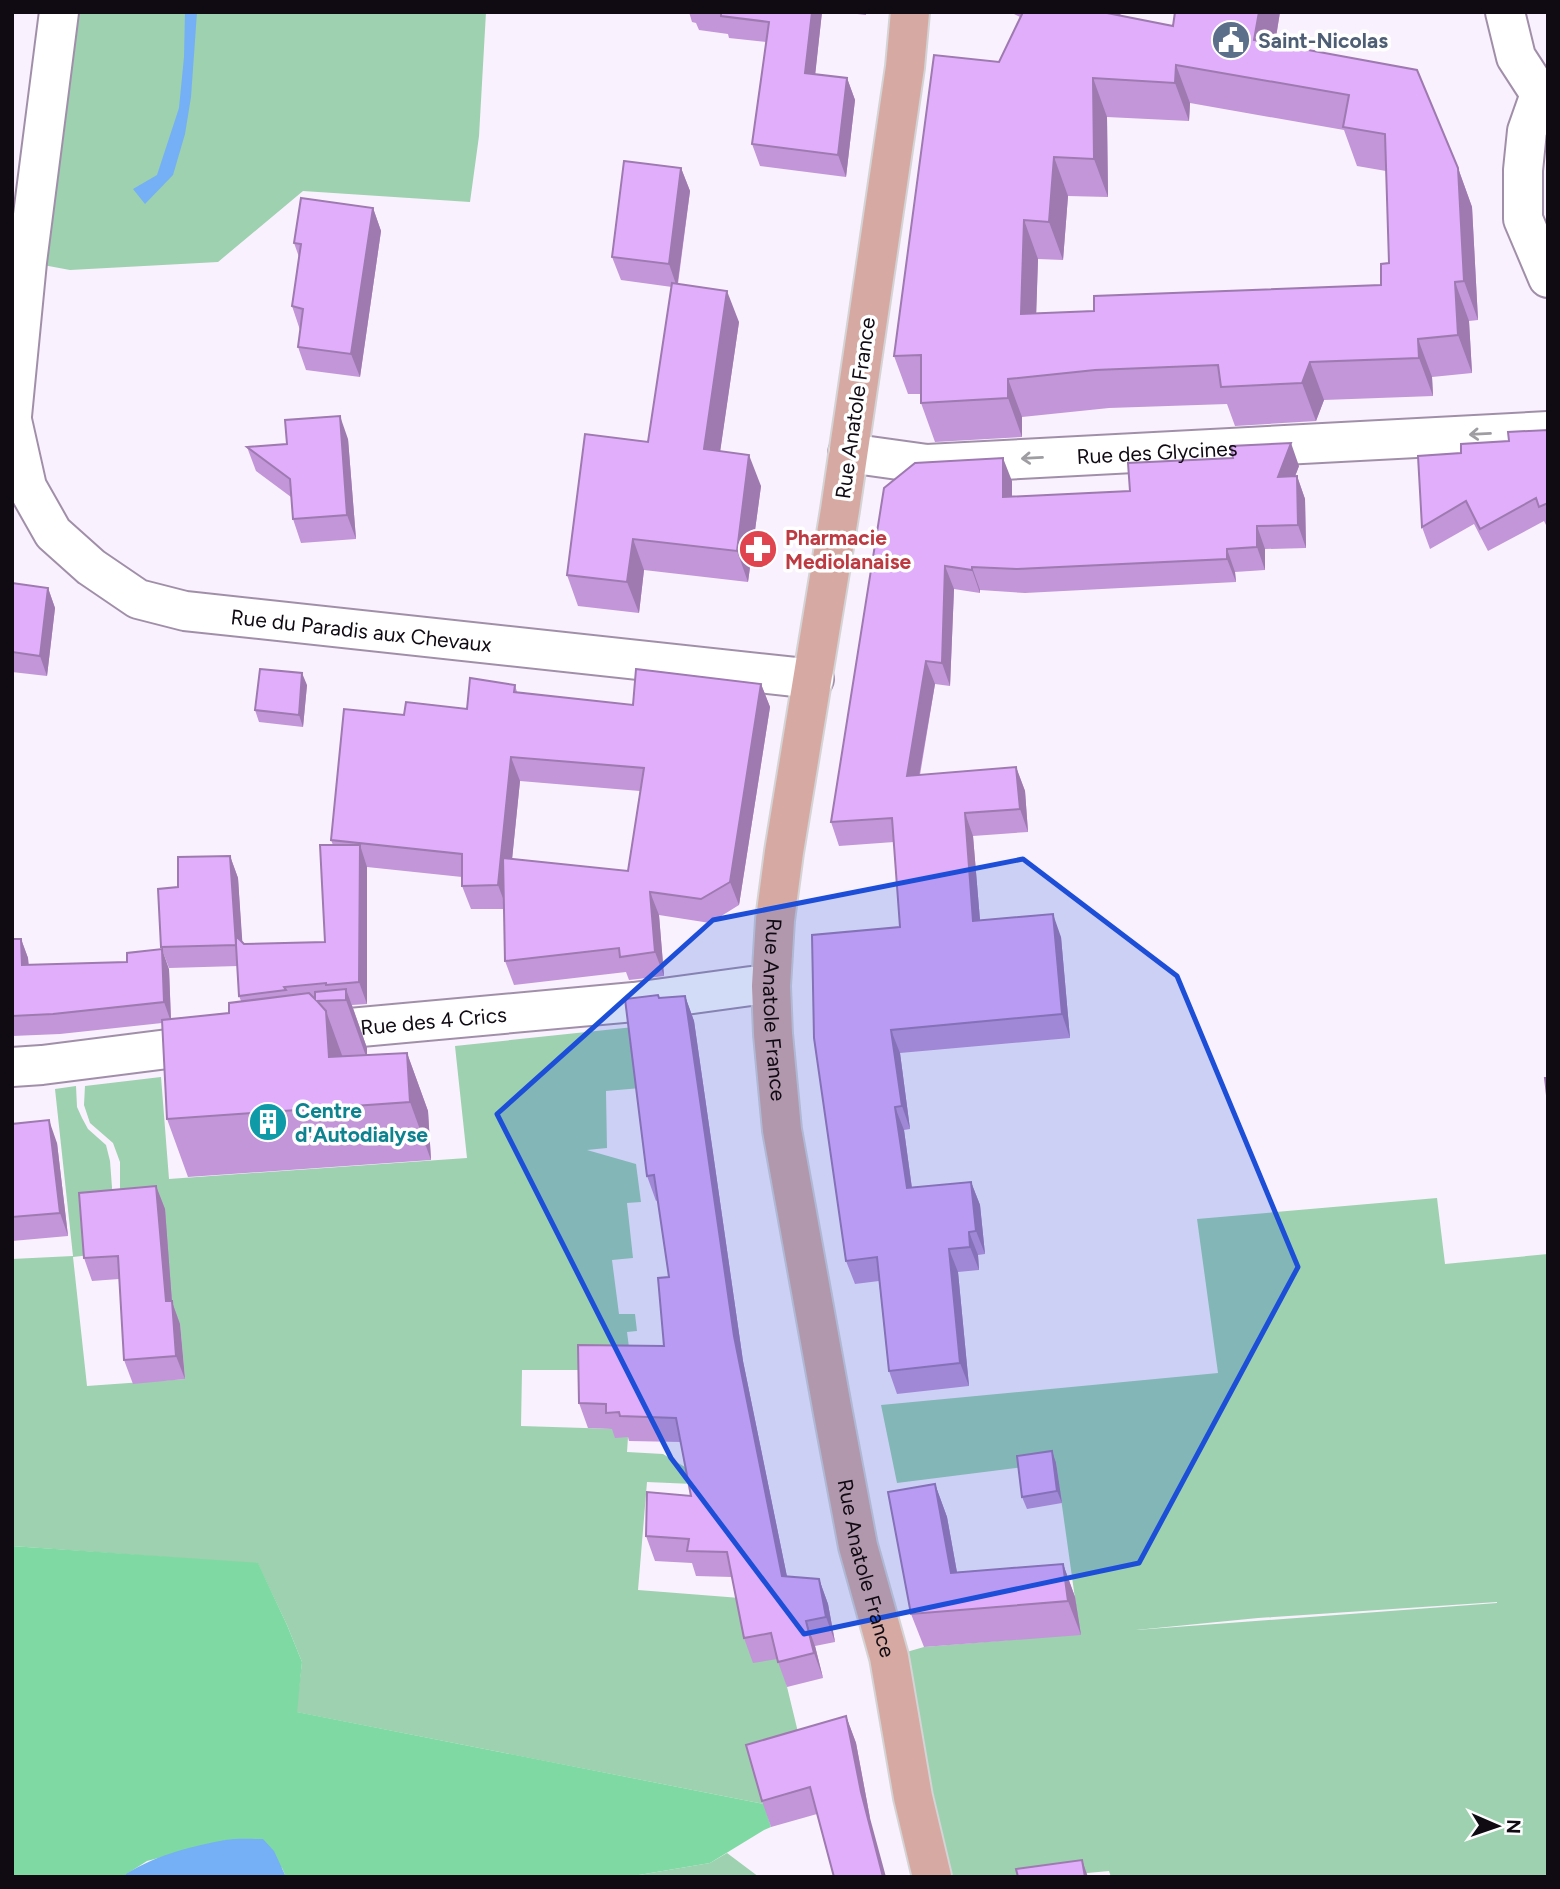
<svg xmlns="http://www.w3.org/2000/svg" width="1560" height="1889" font-family="Figtree,sans-serif">
  <rect width="100%" height="100%" fill="#f9f1fd"/>
  <path fill="#9dd1af" fill-rule="evenodd" d="M59,12H486L479,136L470,202L303,191L218,262L70,270L27,262Z
    M634,1027L641,1088L606,1091L607,1148L587,1150L636,1164L641,1202L627,1203L633,1258L612,1260L619,1314H635L637,1331L627,1332L630,1355L617,1370H522L521,1426L616,1429L628,1437L627,1452L663,1454L690,1470L693,1484L647,1482L638,1590L740,1598L780,1658L804,1757L764,1804L296,1712L302,1662L287,1625L258,1564L12,1546V1259L73,1256L55,1089L76,1086L77,1107L82,1118L88,1129L106,1145L110,1161L113,1201L90,1255L73,1257L87,1386L185,1379L180,1324L120,1193V1162L113,1143L90,1123L84,1105L85,1086L161,1077L169,1179L467,1158L455,1046Z
    M1437,1198L1445,1264L1548,1254V1877H1111L1109,1871L1044,1877H932L889,1657L924,1647L1080,1634L1056,1463L897,1483L881,1405L1218,1373L1197,1219ZM1497,1602V1603L1136,1630L1258,1618Z
    M727,1853L759,1877H627L710,1863Z"/>
  <path fill="#7fd9a2" d="M12,1546L258,1563L287,1625L302,1662L297,1712L764,1804L771,1827L764,1830L710,1863L627,1877H286L282,1868L227,1840L147,1861L122,1877H12Z"/>
  <path fill="#75aff5" d="M185,12H197L191,97L185,134L173,175L145,204L133,189L157,175L179,108L184,57Z
    M263,1839L274,1851L286,1877H122C149,1857 192,1846 225,1840C237,1838 251,1839 263,1839Z"/>
  <g fill="none" stroke-linecap="round" stroke-linejoin="round">
    <g stroke="#a18faa" stroke-width="42">
      <g id="minor">
        <path d="M1505,12L1516,57L1540,94"/>
        <path d="M1540,94L1527,131L1523,170V219L1548,278"/>
        <path d="M12,416L27,262L59,12"/>
        <path id="s1" d="M12,420L27,487L53,533L91,567L138,599L185,611L814,679"/>
        <path id="s2" d="M848,453L927,464L1548,431"/>
        <path id="s3" d="M306,1032L634,1002L751,986H771"/>
        <path d="M12,1067L42,1065L215,1043"/>
      </g>
    </g>
    <g stroke="#d4d3d5" stroke-width="42">
      <g id="major">
        <path id="s4" d="M910,12L905,67L840,510L784,852L775,920L771,986L773,1034L782,1130L833,1413L858,1546L889,1657L913,1797L932,1877"/>
      </g>
    </g>
    <use href="#minor" stroke="#fff" stroke-width="38"/>
    <use href="#major" stroke="#d6aaa2" stroke-width="38"/>
  </g>
  <path fill="#c296d8" fill-rule="evenodd" d="M689,12H822L815,74L847,78L855,100L846,177L760,166L752,144L766,42L729,38L728,34L699,30L696,23L692,22Z
    M840,12H866V15Z
    M1010,12H1119L1121,16L1173,26L1175,12H1280L1275,44L1458,168L1472,207L1478,320L1469,321L1472,373L1432,377L1433,396L1324,400L1316,421L1235,426L1227,404L1109,408L1022,417V437L935,442L921,403V394H908L894,356L999,62L1020,17ZM1190,103L1344,130L1357,166L1386,171L1389,263L1381,285L1094,311L1036,313L1038,259L1063,260L1068,196L1108,197L1107,117L1189,121Z
    M681,168L690,191L678,284L739,322L720,451L761,486L748,582L644,570L639,613L578,606L567,575L648,442L672,287L621,280L612,257Z
    M373,208L381,231L360,377L306,370L298,347L300,330L292,306L299,257L294,243Z
    M1548,430V529L1544,521L1488,551L1474,524L1430,549L1422,527L1461,453L1509,441Z
    M348,439L356,539L301,543L293,519L291,497L256,471L247,447Z
    M1299,466L1295,476H1297L1305,499L1306,548L1265,549V570L1235,572L1236,582L1025,593L980,590V593L954,589L950,686L935,684L920,775L1016,767L1025,791L1028,832L973,836L980,920L1061,937L1070,1038L900,1053L910,1129L904,1130L912,1188L971,1182L980,1205L985,1254L978,1255L979,1270L958,1272L969,1386L897,1394L889,1371L879,1281L855,1284L846,1261L900,927L894,842L839,846L831,822L884,488L1012,481V497L1130,491Z
    M12,583L48,588L55,608L47,676L12,672Z
    M761,684L770,707L739,905L710,923L659,915L664,976L629,980L626,972L514,985L505,961L504,909H471L462,886V877L367,867V1004L352,1005L367,1048V1055L407,1053L428,1111L431,1160L188,1177L167,1119L162,1023L60,1034L12,1036V939H21L28,958L29,965L169,969L171,1019L229,1013L241,1001L239,996L238,966L169,968L161,947L178,887L230,856L238,878L242,943L244,944L325,942L333,845L331,840L404,715L467,709L515,685L517,692L633,705ZM520,781L640,791L628,871L512,859Z
    M307,685L303,727L259,722L255,710Z
    M685,996L694,1021L743,1361L787,1577L819,1579L828,1604L835,1642L815,1646L823,1678L787,1687L777,1659L753,1663L744,1638L732,1577L696,1576L692,1563L655,1561L646,1536L691,1496L681,1442L629,1441L628,1437L615,1438L612,1429L588,1428L579,1403L664,1346L669,1277L658,1200L656,1201L647,1176L660,998Z
    M12,1124L57,1143L68,1236L12,1241Z
    M156,1186L165,1209L172,1302L180,1324L185,1379L133,1384L124,1360L119,1279L92,1281L84,1258Z
    M1052,1451L1056,1463L1062,1503L1027,1509L1022,1497Z
    M935,1484L947,1517L957,1572L1063,1564L1075,1597L1081,1635L924,1647L911,1614Z
    M846,1716L856,1743L870,1818L817,1814L771,1827L762,1801Z"/>
  <path fill="#9e7ab0" d="M812,12H822L813,95L805,73Z
    M1090,12H1119L1121,16Z
    M1259,12H1280L1269,79L1254,40Z
    M1176,65L1190,103L1189,121L1175,83Z
    M847,78L855,100L846,177L838,155Z
    M1093,78L1107,117L1108,197L1094,159Z
    M1054,157L1068,196L1063,260L1049,222Z
    M681,168L690,191L677,287L669,264Z
    M1458,168L1472,207L1478,320L1464,281Z
    M373,208L381,231L360,377L351,354Z
    M1024,220L1038,259L1035,352L1021,314Z
    M1455,282L1469,321L1472,373L1458,335Z
    M727,291L739,322L716,480L704,449Z
    M1418,339L1432,377L1433,396L1419,358Z
    M1310,362L1324,400L1316,421L1302,383Z
    M1008,379L1022,417V437L1008,398Z
    M340,416L348,439L356,539L347,515Z
    M1291,443L1299,466L1286,500L1278,477Z
    M749,455L761,486L748,582L737,551Z
    M1003,458L1012,481V520L1003,497Z
    M1297,476L1305,499L1306,548L1298,525Z
    M1257,526L1265,549V570L1257,547Z
    M633,539L644,570L639,613L627,582Z
    M1227,549L1235,572L1236,582L1227,559Z
    M945,566L954,589L950,686L942,663Z
    M972,567L980,590V593L972,570Z
    M48,588L55,608L47,676L40,656Z
    M926,661L935,684L915,799L907,776Z
    M302,673L307,685L303,727L299,715Z
    M761,684L770,707L739,905L730,882Z
    M511,757L520,781L507,909L498,885Z
    M1016,767L1025,791L1028,832L1020,809Z
    M965,813L973,836L982,944L973,921Z
    M360,845L367,867V1004L359,982Z
    M230,856L238,878L244,966L236,945Z
    M650,892L659,915L664,976L655,952Z
    M1053,914L1061,937L1070,1038L1062,1014Z
    M21,939L28,958L29,985L22,965Z
    M162,949L169,969L171,1022L164,1002Z
    M346,989L367,1048V1059L346,1000Z
    M685,996L694,1021L743,1361L792,1601L782,1576L734,1336Z
    M326,1011L347,1069L329,1057Z
    M891,1030L900,1053L910,1129L902,1106Z
    M407,1053L428,1111L431,1160L410,1102Z
    M895,1107L904,1130L915,1211L907,1188Z
    M49,1120L57,1143L68,1236L60,1213Z
    M971,1182L980,1205L985,1254L976,1231Z
    M156,1186L165,1209L172,1302L180,1324L185,1379L176,1356L166,1301Z
    M969,1232L978,1255L979,1270L970,1247Z
    M949,1249L958,1272L969,1386L960,1363Z
    M1052,1451L1056,1463L1062,1503L1057,1491Z
    M935,1484L947,1517L963,1606L951,1573Z
    M1063,1564L1075,1597L1081,1635L1068,1601Z
    M819,1579L828,1604L835,1642L826,1617Z
    M806,1621L815,1646L823,1678L814,1653Z
    M846,1716L856,1743L870,1818L886,1877H883L861,1792Z
    M1082,1860L1088,1877H1085Z"/>
  <path fill="#e1aefb" stroke="#9e7ab0" stroke-width="2" fill-rule="evenodd" d="M721,12H812L805,73L847,78L838,155L752,144L769,22L721,16Z
    M1023,12H1102L1173,26L1175,12H1259L1254,40L1417,70L1458,168L1464,281L1455,282L1458,335L1418,339L1419,358L1310,362L1302,383L1221,387L1218,365L1095,370L1008,379V398L921,403V355L894,356L934,55L999,62ZM1176,65L1349,95L1343,127L1385,134L1389,263L1381,264V285L1094,296V311L1021,314L1024,220L1049,222L1054,157L1094,159L1093,78L1175,83Z
    M624,161L681,168L669,264L612,257Z
    M301,198L373,208L351,354L298,347L303,309L292,306L301,244L294,243Z
    M672,283L727,291L704,449L749,455L737,551L633,539L627,582L567,575L585,434L648,442Z
    M340,416L347,515L293,519L290,479L247,447L287,444L285,420Z
    M1548,430V503L1539,507L1536,498L1480,529L1466,501L1422,527L1418,456L1461,453V444L1509,441L1508,432Z
    M1291,443L1278,477L1297,476L1298,525L1257,526V547L1227,549V559L1017,569L972,567V570L945,566L942,663L926,661L907,776L1016,767L1020,809L965,813L973,921L1053,914L1062,1014L891,1030L902,1106L895,1107L907,1188L971,1182L976,1231L969,1232L970,1247L949,1249L960,1363L889,1371L877,1257L846,1261L814,1038L812,935L900,927L892,818L831,822L884,488L915,463L1003,458V497L1130,491L1128,463L1233,458L1231,446Z
    M12,583L48,588L40,656L12,652Z
    M260,669L302,673L299,715L255,710Z
    M636,669L761,684L730,882L701,899L650,892L655,952L620,957L619,948L505,961L503,858L628,871L644,768L511,757L498,885L462,886V854L331,840L344,709L404,715L406,702L467,709L470,678L515,685L514,692L633,705Z
    M320,845H360L359,982L326,985V983L284,987L286,990L239,996L236,945L161,947L158,889L178,887V857L230,856L236,945V936L244,944L325,942Z
    M12,939H21L22,965L127,962V953L162,949L164,1002L53,1014L12,1016Z
    M346,989V1000L317,1001L326,1011L329,1057L407,1053L410,1102L167,1119L162,1020L229,1013V1003L309,993L315,999V992Z
    M658,995L659,998L685,996L734,1336L782,1576L819,1579L826,1617L806,1621L814,1653L778,1662L771,1633L744,1638L727,1552L687,1551L689,1539L646,1536L647,1492L691,1496L676,1418L620,1416L619,1412L606,1413V1404L579,1403L578,1345L664,1346L658,1278L669,1277L654,1175L647,1176L625,999Z
    M1545,1078H1548V1104Z
    M49,1120L60,1213L12,1217V1124Z
    M156,1186L166,1301H172L176,1356L124,1360L118,1256L84,1258L79,1193Z
    M1052,1451L1057,1491L1022,1497L1017,1456Z
    M935,1484L951,1573L1063,1564L1068,1601L911,1614L888,1492Z
    M846,1716L861,1792L883,1877H834L810,1787L762,1801L746,1745Z
    M1082,1860L1085,1877H1018L1016,1869Z"/>
  <defs><path id="oneway-shaft" d="M-6 0H5M1.5-3L5.5 0L1.5 3" fill="none" stroke-width="1.6" stroke-linecap="round" stroke-linejoin="round" transform="scale(1.75)"/></defs>
  <g stroke="#9f9da1">
    <use href="#oneway-shaft" transform="translate(1480 434) rotate(177)"/>
    <use href="#oneway-shaft" transform="translate(1032 458) rotate(177)"/>
  </g>
  <path fill="#1d4ed8" fill-opacity="0.2" stroke="#1d4ed8" stroke-width="5" stroke-linejoin="round" d="M1023,859L1177,976L1298,1267L1139,1563L804,1634L671,1458L497,1114L713,920Z"/>
  <defs>
    <g id="civic-disc" transform="scale(2.0125)"><circle r="9.5" fill="#5c6f8a" stroke="#fff"/><path d="M-.6-6.5H3V-4.5H.6V-3L4-1V1h2V6H-6V1h2V-1L-.6-3ZM-1.2 2.5V6h2.4V2.5Z" fill="#fff"/></g>
    <g id="pharmacy-disc" transform="scale(2.0125)"><circle r="9.5" fill="#e0444e" stroke="#fff"/><path d="M-2-6h4v4h4v4h-4v4h-4v-4h-4v-4h4Z" fill="#fff"/></g>
    <g id="building-disc" transform="scale(2.0125)"><circle r="9.5" fill="#0f9aa8" stroke="#fff"/><path d="M-4-6H4V6H1V3H-1V6H-4ZM-2.5-4.3h1.7v1.8h-1.7ZM.8-4.3h1.7v1.8H.8ZM-2.5-1h1.7V.8h-1.7ZM.8-1h1.7V.8H.8Z" fill="#fff"/></g>
  </defs>
  <g fill-rule="evenodd">
    <use href="#civic-disc" x="1231" y="40"/>
    <use href="#pharmacy-disc" x="758" y="549"/>
    <use href="#building-disc" x="268" y="1122"/>
  </g>
  <g text-anchor="middle" dominant-baseline="central" stroke-width="7" stroke-linejoin="round" paint-order="stroke">
    <g font-size="21" font-weight="bold" fill="#4e5e75" stroke="#fff" text-anchor="start">
      <text x="1258" y="40">Saint-Nicolas</text>
    </g>
    <g font-size="21" fill="#100a13" stroke="#fff">
      <text transform="translate(855 408) rotate(-82)">Rue Anatole France</text>
      <text stroke="none"><textPath href="#s2" startOffset="310">Rue des Glycines</textPath></text>
      <text stroke="none"><textPath href="#s1" startOffset="455">Rue du Paradis aux Chevaux</textPath></text>
      <text stroke="none"><textPath href="#s4" startOffset="1008">Rue Anatole France</textPath></text>
      <text stroke="none"><textPath href="#s3" startOffset="128">Rue des 4 Crics</textPath></text>
      <text stroke="none"><textPath href="#s4" startOffset="1575">Rue Anatole France</textPath></text>
    </g>
    <g font-size="21" font-weight="bold" fill="#be3a42" stroke="#fff" text-anchor="start">
      <text x="785" y="537">Pharmacie<tspan x="785" dy="24">Mediolanaise</tspan></text>
    </g>
    <g font-size="21" font-weight="bold" fill="#0d838f" stroke="#fff" text-anchor="start">
      <text x="295" y="1110">Centre<tspan x="295" dy="24">d'Autodialyse</tspan></text>
    </g>
  </g>
  <rect width="1560" height="1889" fill="none" stroke="#100a13" stroke-width="28"/>
  <g transform="translate(1497 1826) rotate(92)" stroke="#ffffff" stroke-width="5" paint-order="stroke">
  <path d="M0-5L12 26L0 18L-12 26Z" fill="#100a13"/>
  <text y="-10" font-size="19" font-weight="bold" text-anchor="middle" fill="#100a13">N</text>
  </g>
</svg>
